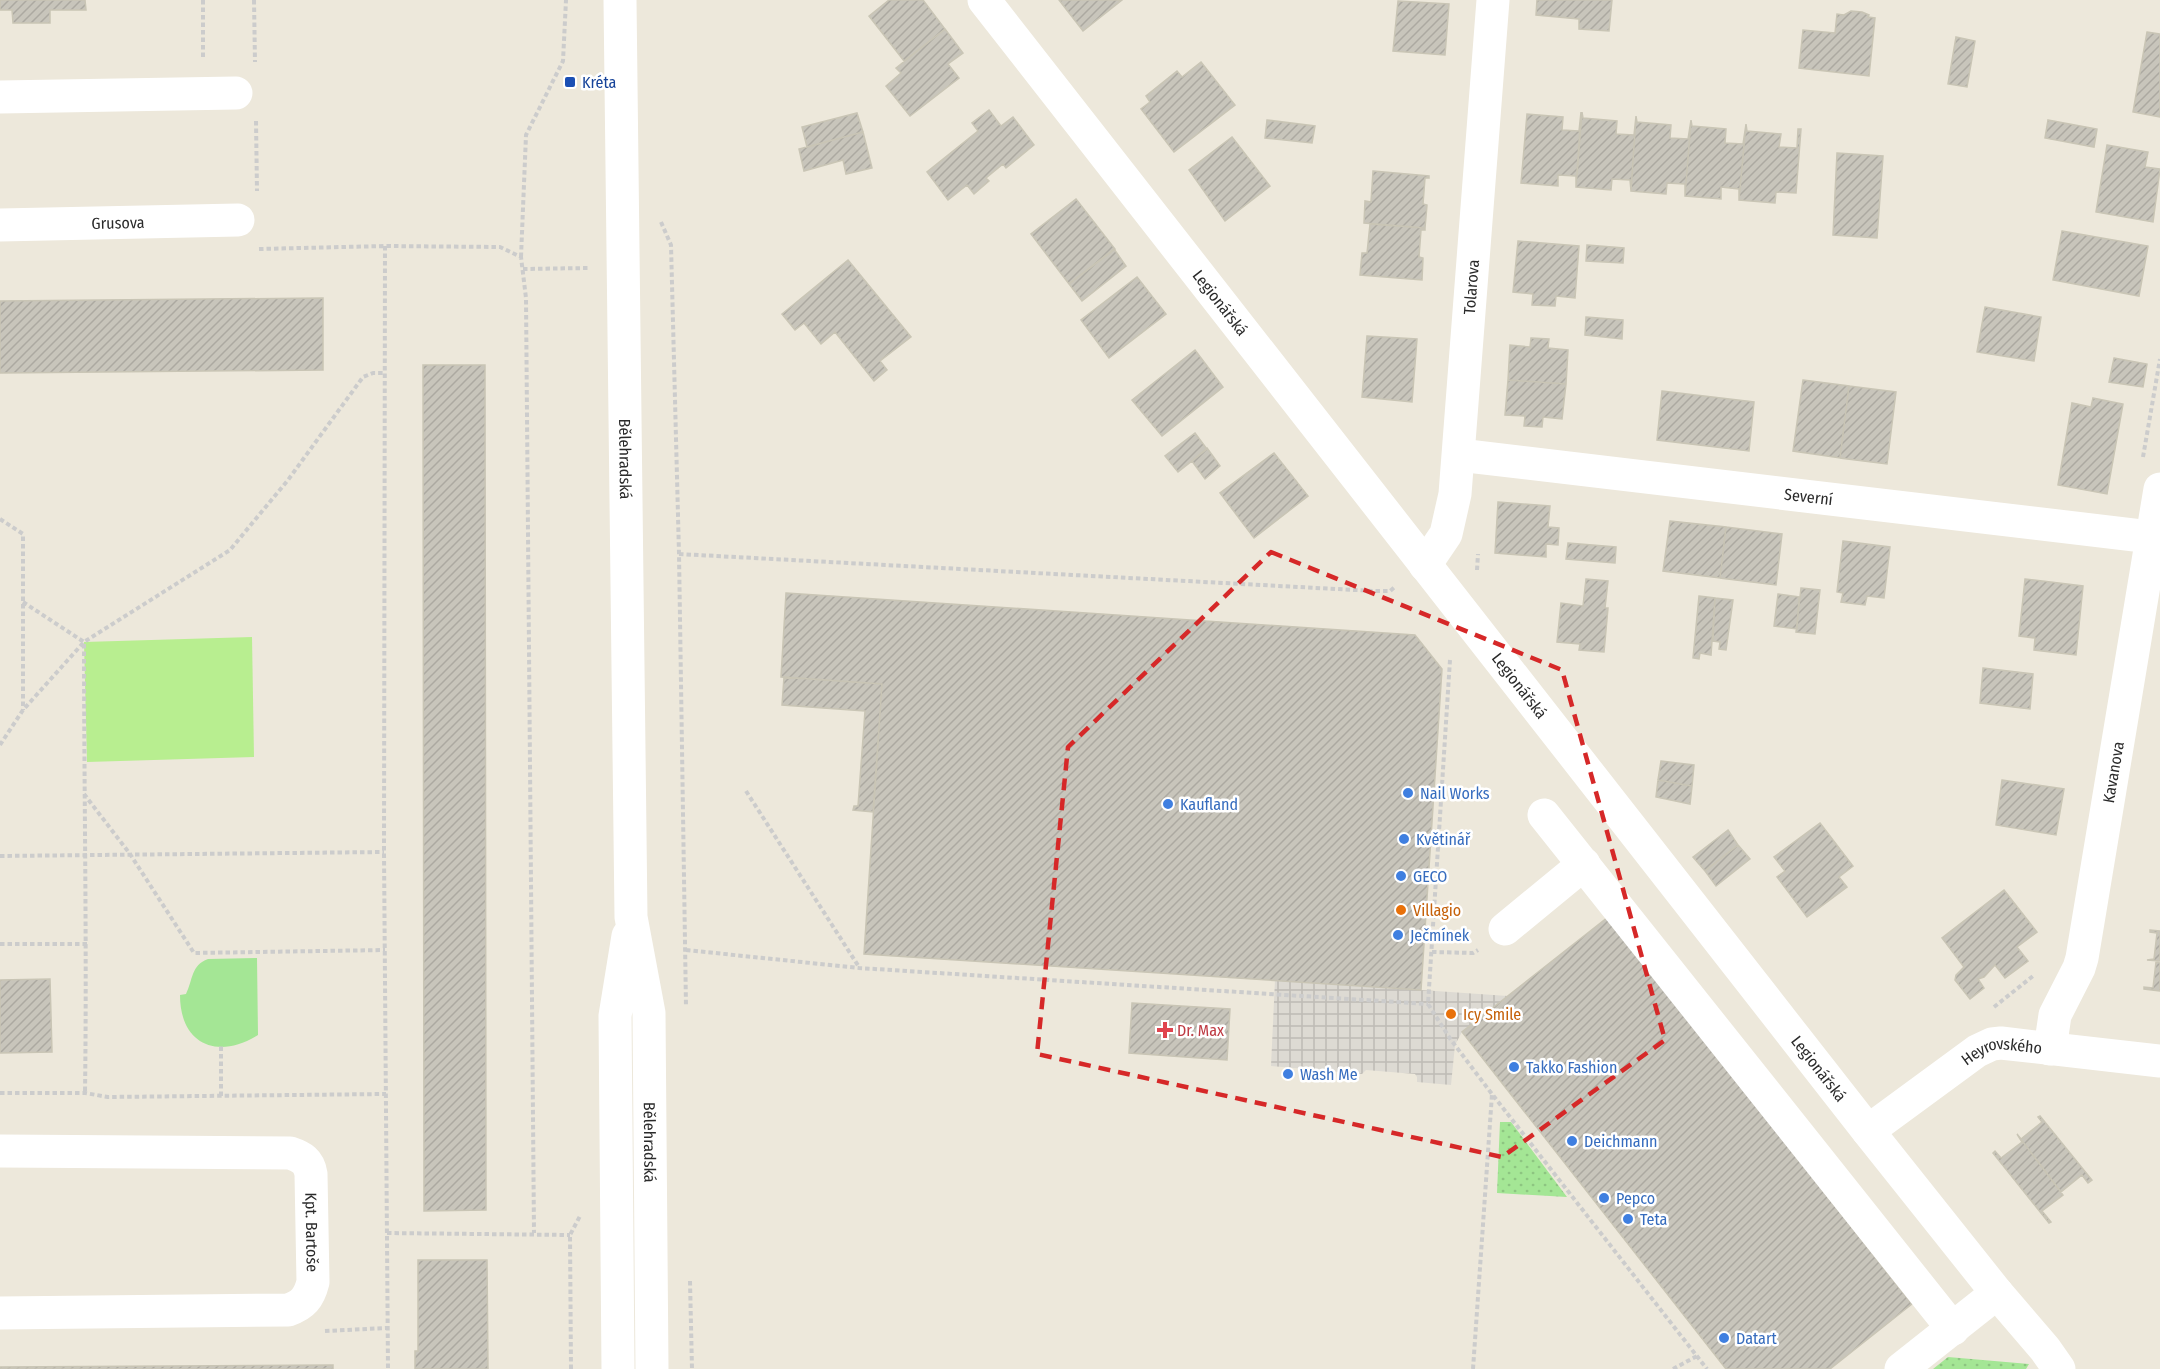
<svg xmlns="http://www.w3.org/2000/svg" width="2160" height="1369" font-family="'Fira Sans Condensed',sans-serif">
  <defs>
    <pattern id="grass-dots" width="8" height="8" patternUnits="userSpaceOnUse" patternTransform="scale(1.5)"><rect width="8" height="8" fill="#a4e695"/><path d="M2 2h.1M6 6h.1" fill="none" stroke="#8dc581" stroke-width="1.8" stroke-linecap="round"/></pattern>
    <pattern id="plaza-grid" width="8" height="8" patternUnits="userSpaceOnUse" patternTransform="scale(1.5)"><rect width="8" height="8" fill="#dddad3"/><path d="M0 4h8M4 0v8" fill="none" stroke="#bebbb5"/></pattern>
    <pattern id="building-hatch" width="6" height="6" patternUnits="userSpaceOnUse" patternTransform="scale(1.5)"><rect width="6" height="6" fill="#c8c5bb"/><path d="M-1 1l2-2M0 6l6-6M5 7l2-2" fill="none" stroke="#aca9a1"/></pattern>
  </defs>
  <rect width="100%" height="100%" fill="#ede8db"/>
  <path fill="url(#grass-dots)" d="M1500,1122H1511L1567,1197L1497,1193Z
    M1948,1357L2029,1364L2026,1369H1933Z"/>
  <path fill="#a4e695" d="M257,958L258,1035C218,1060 180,1045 180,995L186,994C193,980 191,965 208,959Z"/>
  <path fill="#b8ee90" d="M252,637L254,757L87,762L84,642Z"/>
  <path fill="url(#plaza-grid)" d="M1275,980L1421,990L1508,996L1462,1032L1455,1045L1451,1085L1417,1082V1077L1415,1074L1366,1070L1362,1074L1271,1066Z"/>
  <path fill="url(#building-hatch)" stroke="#c9c5b5" stroke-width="1.5" d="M0,0H85L86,10H50V23H13L12,10H0Z
    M889,0H923L945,29L904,61L869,16Z
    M1059,0H1122L1083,31Z
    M1537,0H1612L1609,31L1579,29V19L1536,15Z
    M1398,1L1449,4L1445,55L1393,51Z
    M1851,11L1862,12L1869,15L1868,17L1875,18L1869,76L1799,68L1803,30L1835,33L1837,14L1844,15Z
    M945,29L963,53L948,64L959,78L910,116L886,86L901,73L896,68Z
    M2147,32L2160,34V117L2133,112Z
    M1956,37L1975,41L1967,87L1948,84Z
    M1201,62L1235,105L1174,152L1141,109L1150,102L1146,96L1177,71L1182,77Z
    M989,110L1001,126L1013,117L1034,145L1006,168L1003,164L986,178L989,181L974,194L967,185L948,200L927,172L978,131L972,123Z
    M1581,112L1576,187V176L1558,175V186L1521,183L1527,114L1563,117L1562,130L1579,131Z
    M1582,112L1583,118L1617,121L1616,134L1634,135L1636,116L1631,191L1630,180L1612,179L1611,190L1576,187Z
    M857,113L863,132L807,147L802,127Z
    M1636,116L1637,122L1671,125L1670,138L1688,139L1691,120L1685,196V184L1667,183L1666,194L1631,191Z
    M1267,120L1315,126L1312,143L1265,138Z
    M1691,120L1692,126L1726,129L1725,143L1743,144L1746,124L1739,200V189L1721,187V199L1685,196Z
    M2048,120L2097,129L2094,147L2045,138Z
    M1746,124L1747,131L1781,134L1779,147L1797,148L1798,129H1801L1796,193L1776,192L1775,203L1739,200Z
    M863,132L872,168L846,174L843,160L804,171L799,149Z
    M1232,137L1270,186L1225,221L1189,170Z
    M2107,145L2148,152L2145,167L2160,169L2153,222L2096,212Z
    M1837,153L1883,156L1877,238L1833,235Z
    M1373,171L1429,176V178H1425L1423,204L1427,205L1425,228L1364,223L1365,201L1371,202Z
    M1076,199L1115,249L1069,284L1031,234Z
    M1370,224L1425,228V230H1421L1419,257L1423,258L1422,280L1360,275L1362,253H1367Z
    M2062,231L2148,246L2139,296L2053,280Z
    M1518,241L1579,246L1575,298L1556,296L1555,306L1532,305L1533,294L1513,292Z
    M1587,245L1624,248L1623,263L1586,261Z
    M1114,249L1126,266L1082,301L1069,284Z
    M848,260L911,337L880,361L887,370L874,381L835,332L821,344L804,323L795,330L782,314Z
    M1137,277L1166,314L1109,358L1081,320Z
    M323,298V370L0,373V301Z
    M1985,307L2041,317L2034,361L1977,352Z
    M1586,317L1623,320L1622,339L1585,335Z
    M1367,336L1417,339L1412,402L1362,397Z
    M1531,338L1549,339L1548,348L1568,350L1566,384L1508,380L1510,345L1530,347Z
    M1195,350L1223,387L1162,436L1132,400Z
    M2114,358L2147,364L2143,387L2109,382Z
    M423,365H485L486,1210L424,1211Z
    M1508,380L1566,384L1562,419L1543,417L1542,427L1524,426L1525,416L1505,415Z
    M1803,380L1849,386L1840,458L1793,451Z
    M1849,386L1896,392L1887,464L1840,458Z
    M1662,391L1754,402L1749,451L1657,440Z
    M2093,398L2123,404L2107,494L2058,485L2072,403L2091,407Z
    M1195,433L1207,449L1178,472L1165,456Z
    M1207,448L1220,466L1205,479L1192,461Z
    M1274,453L1308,496L1254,538L1220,493Z
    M1498,502L1550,506L1548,527L1559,528L1558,545L1546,544V557L1495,553Z
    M1670,521L1726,527L1720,578L1663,571Z
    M1726,527L1782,534L1776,585L1720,578Z
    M1843,541L1890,547L1884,598L1867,596L1865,605L1841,602L1843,593L1837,592Z
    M1568,543L1616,547L1615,563L1566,559Z
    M1586,579L1608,581L1605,608H1608L1604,652L1579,650L1580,644L1557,642L1561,603L1583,606Z
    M2025,579L2083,586L2076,655L2034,650L2035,638L2019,636Z
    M1801,588L1820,590L1815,634L1796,632Z
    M786,593L1415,635L1442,669L1421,990L864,954L882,684L781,677Z
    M1778,594L1799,597L1797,629L1774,626Z
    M1699,596L1715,598L1711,655L1700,653L1699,659L1693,658Z
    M1715,598L1733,600L1726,650L1719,649L1720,642L1713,641Z
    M1983,668L2033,674L2030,709L1980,703Z
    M784,677L882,684L873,812L853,810L854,806H858L865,711L782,705Z
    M1661,761L1694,765L1692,786L1658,780Z
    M1658,780L1692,786L1690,804L1656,797Z
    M2002,780L2064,789L2056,835L1996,825Z
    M1820,823L1853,866L1839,877L1847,887L1807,917L1777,877L1785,871L1774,857Z
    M1728,830L1738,845L1705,871L1693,857Z
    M1738,845L1750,859L1716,886L1705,871Z
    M2004,890L2037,932L2017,947L2028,961L2005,978L1995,965L1984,977L1978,979L1984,988L1970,999L1955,980L1956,975L1964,967L1942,938Z
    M1608,917L1912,1304L1830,1369H1726L1462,1032Z
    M2150,930L2160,931V961L2147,960L2154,959L2157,933L2150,932Z
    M2156,962L2160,963V991L2144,989V987L2153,988Z
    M50,979L52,1052L0,1053V980Z
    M1132,1003L1230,1009L1227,1060L1129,1053Z
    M2040,1116L2092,1180L2088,1183L2082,1175L2061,1192L2017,1134L2021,1139L2042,1122L2038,1117Z
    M2017,1134L2063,1195L2042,1211L2051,1222L2049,1223L1993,1153L1995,1151L2001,1158L2022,1142Z
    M418,1260H487L488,1369H415V1351H418Z
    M333,1365V1369H0V1367Z"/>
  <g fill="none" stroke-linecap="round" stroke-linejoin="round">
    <path stroke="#ccc" stroke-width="4" stroke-dasharray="4.5 3" stroke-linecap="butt" d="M203,0V57
      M254,0L255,62
      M256,121L257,191
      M661,222L671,245L679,554L686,1007
      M385,246L384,852L388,1369
      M259,249L385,246L500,247L521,257L526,298L534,1233
      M521,257L526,135L563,61L566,0
      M523,269L589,268
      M2143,457L2160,359
      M0,519L23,534V710
      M679,554L1374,591H1390L1396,586
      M1477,570L1478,554
      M23,602L84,642C84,792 87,942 85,1093
      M1450,660L1428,1004L1451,1040L1492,1094L1707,1369
      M0,745L23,710L84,642L230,550L288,480L363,377L373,373H385
      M746,791L859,967
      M84,794L130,854L194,953L385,950
      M0,856L384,852
      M0,944H87
      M686,950L859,968L1428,1004
      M1432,952L1473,953L1478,950
      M1994,1007L2033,976
      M0,1093H85L108,1097L386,1094
      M221,1096V1046
      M387,1233L570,1235
      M690,1281L692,1369
      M325,1331L387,1328
      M571,1369L570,1235L580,1216
      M1473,1369L1492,1094
      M1673,1369L1697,1356"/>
    <g stroke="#fff" stroke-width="33">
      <path id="s1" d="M620,0L631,917L649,1013L652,1369"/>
      <path id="s2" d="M984,0L1868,1131L1997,1293L2045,1349L2059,1369"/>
      <path d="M0,97L236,93"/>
      <path id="s3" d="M0,225L238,220"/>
      <path id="s4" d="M1459,455L2160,538"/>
      <path id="s5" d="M1425,565L1446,534L1455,494L1493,0"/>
      <path d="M1544,815L1953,1329"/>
      <path d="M1505,929L1584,864"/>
      <path id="s6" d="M2050,1049L2055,1015L2079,968L2082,958L2160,489"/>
      <path id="s7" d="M1868,1131L1977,1051L1992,1044L2001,1043L2160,1061"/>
      <path id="s8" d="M0,1151L290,1153C302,1157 309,1161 311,1174L313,1282C309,1298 303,1305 288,1310L0,1313"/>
      <path d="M618,1369L615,1016L628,936"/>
      <path d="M1901,1369L1997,1293"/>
    </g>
  </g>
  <path fill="none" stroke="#d62828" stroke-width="4.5" stroke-dasharray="12 8" stroke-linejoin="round" d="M1271,552L1562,670L1665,1040L1502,1157L1037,1054L1068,747Z"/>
  <rect fill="#1a4fb4" stroke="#fff" stroke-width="2" x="564" y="76" width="12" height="12" rx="3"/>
  <g fill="#3f7fe0" stroke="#fff" stroke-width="2">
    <circle cx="1408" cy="793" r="6"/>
    <circle cx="1168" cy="804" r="6"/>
    <circle cx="1404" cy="839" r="6"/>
    <circle cx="1401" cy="876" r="6"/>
    <circle cx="1398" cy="935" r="6"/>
    <circle cx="1514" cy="1067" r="6"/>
    <circle cx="1288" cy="1074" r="6"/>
    <circle cx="1572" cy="1141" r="6"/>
    <circle cx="1604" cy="1198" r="6"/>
    <circle cx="1628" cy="1219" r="6"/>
    <circle cx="1724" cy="1338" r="6"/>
  </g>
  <g fill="#e8710a" stroke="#fff" stroke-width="2">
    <circle cx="1401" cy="910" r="6"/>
    <circle cx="1451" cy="1014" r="6"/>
  </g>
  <path fill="#e0444e" stroke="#fff" stroke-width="2" d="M1162 1021h6v6h6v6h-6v6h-6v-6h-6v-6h6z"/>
  <g text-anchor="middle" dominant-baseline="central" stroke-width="5" stroke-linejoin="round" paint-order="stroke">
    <g font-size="16" fill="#164399" stroke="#fff" text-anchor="start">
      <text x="582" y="82">Kréta</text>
    </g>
    <g font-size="16" fill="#2a2a2a" stroke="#fff">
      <text stroke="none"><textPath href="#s3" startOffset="118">Grusova</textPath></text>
      <text stroke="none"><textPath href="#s5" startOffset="286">Tolarova</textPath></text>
      <text stroke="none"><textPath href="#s2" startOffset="384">Legionářská</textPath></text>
      <text stroke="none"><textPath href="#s1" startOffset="459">Bělehradská</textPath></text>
      <text stroke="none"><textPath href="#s4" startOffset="352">Severní</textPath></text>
      <text stroke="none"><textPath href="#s2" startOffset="870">Legionářská</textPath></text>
      <text stroke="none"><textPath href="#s6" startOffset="286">Kavanova</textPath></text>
      <text stroke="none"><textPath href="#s7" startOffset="160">Heyrovského</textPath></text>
      <text stroke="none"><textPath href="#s2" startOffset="1356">Legionářská</textPath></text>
      <text stroke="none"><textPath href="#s1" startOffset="1144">Bělehradská</textPath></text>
      <text stroke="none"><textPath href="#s8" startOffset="380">Kpt. Bartoše</textPath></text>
    </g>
    <g font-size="16" fill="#366cbe" stroke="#fff" text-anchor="start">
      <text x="1420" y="793">Nail Works</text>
      <text x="1180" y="804">Kaufland</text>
      <text x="1416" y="839">Květinář</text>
      <text x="1413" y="876">GECO</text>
      <text x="1410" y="935">Ječmínek</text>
      <text x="1526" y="1067">Takko Fashion</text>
      <text x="1300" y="1074">Wash Me</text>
      <text x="1584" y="1141">Deichmann</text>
      <text x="1616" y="1198">Pepco</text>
      <text x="1640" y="1219">Teta</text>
      <text x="1736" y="1338">Datart</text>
    </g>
    <g font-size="16" fill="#c56008" stroke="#fff" text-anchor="start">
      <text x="1413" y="910">Villagio</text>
      <text x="1463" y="1014">Icy Smile</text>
    </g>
    <g font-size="16" fill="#be3a42" stroke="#fff" text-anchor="start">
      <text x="1177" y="1030">Dr. Max</text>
    </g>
  </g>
</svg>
